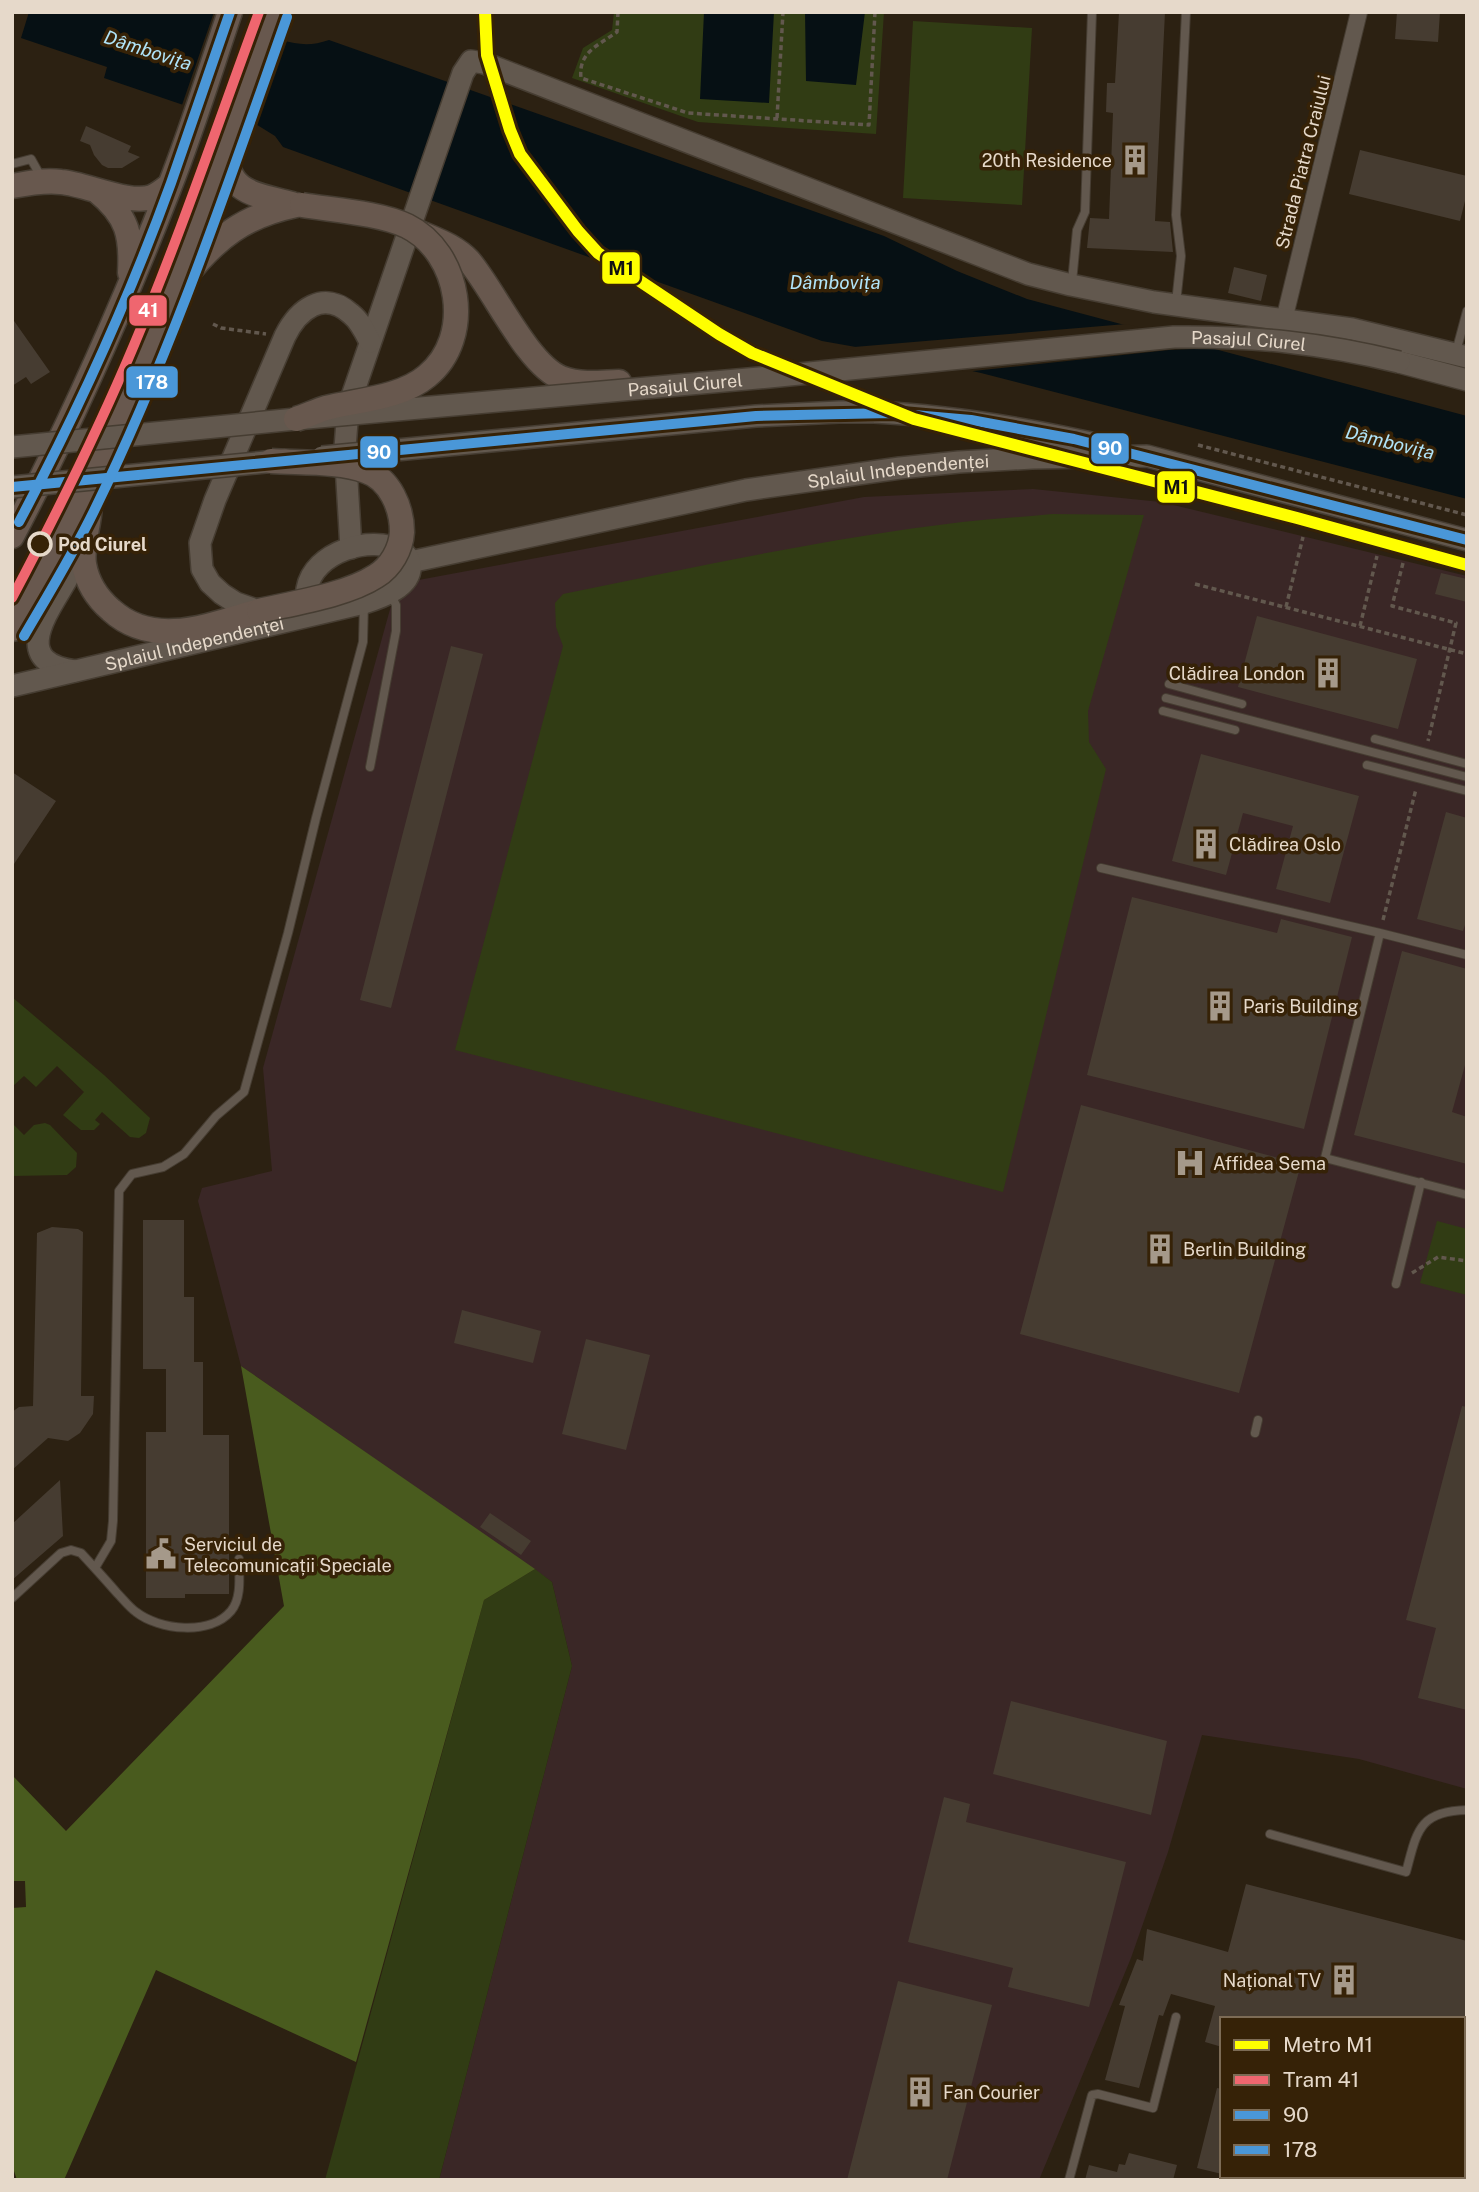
<svg xmlns="http://www.w3.org/2000/svg" width="1479" height="2192" font-family="'Public Sans',sans-serif">
  <rect width="100%" height="100%" fill="#2c2112"/>
  <path fill="#3a2726" d="M1033,489L1161,502L1467,576V1789L1359,1759L1202,1735L1168,1852L1131,1958L1039,2180H439L572,1666L552,1582L241,1366L198,1201L202,1188L272,1171L263,1068L397,584L864,497Z"/>
  <path fill="#313c14" d="M614,12H884L876,134L698,122L572,78L583,48L612,30Z
    M913,21L1032,28L1022,205L903,198Z
    M1052,514L1144,515L1088,711L1089,742L1106,769L1003,1192L455,1050L563,646L556,627L555,603L563,594C695,567 828,538 962,522C992,519 1022,517 1052,514Z
    M12,997L104,1075L150,1118L146,1133L139,1138L130,1137L102,1112L95,1120L100,1124L94,1130H81L63,1115L84,1092L57,1066L36,1087L24,1076L12,1087Z
    M45,1123L50,1125L77,1153L76,1167L67,1175L12,1176V1123L24,1135L34,1125Z
    M1437,1221L1467,1229V1295L1420,1283Z
    M535,1569L552,1582L572,1666L439,2180H325L484,1600Z"/>
  <path fill="#495b1e" d="M241,1366L535,1569L484,1600L356,2062L156,1970L64,2180H17L12,2165V1908L26,1907L25,1881H12V1775L66,1831L284,1606Z"/>
  <path fill="#061014" d="M29,12H216L283,36L282,40C298,45 312,46 329,40L884,236L957,271L1027,299L1467,416V499L981,373L901,355L822,341L283,147L275,136L254,123L251,128L104,78L107,67L21,38Z
    M704,12H774L769,103L700,99Z
    M805,12H865L856,85L806,81Z"/>
  <path fill="#2c2112" d="M214,12H226L281,32L247,130L181,108Z
    M1126,324L1220,348L1169,350L964,372L900,358L842,348Z"/>
  <path fill="#463c31" d="M1119,12H1165L1155,221L1170,222L1173,252L1087,248L1090,218L1109,219L1113,113L1106,112L1107,83H1115Z
    M1397,12H1440L1438,42L1395,39Z
    M86,126L131,146L128,152L140,157L122,168H108L102,165L94,155L90,145L80,141Z
    M1360,150L1467,176V193L1460,221L1349,194Z
    M1234,267L1267,275L1261,301L1228,293Z
    M12,318L50,372L31,384L26,377L12,386Z
    M1441,573L1467,579V602L1435,594Z
    M1257,616L1417,659L1398,729L1238,687Z
    M451,646L483,654L391,1008L360,1000Z
    M1201,754L1359,796L1330,903L1276,889L1293,826L1243,813L1226,875L1172,861Z
    M12,772L56,801L12,867Z
    M1446,812L1467,818V919L1463,931L1417,919Z
    M1132,897L1277,933L1281,919L1352,937L1304,1129L1087,1075Z
    M1402,951L1467,969V1058L1452,1112L1467,1117V1164L1354,1135Z
    M1081,1105L1301,1164L1239,1393L1020,1334Z
    M143,1220H184V1297H194V1362H203V1435H229V1594H185V1598H146V1432H166V1369H143Z
    M52,1227L78,1229L83,1232L81,1396H94L93,1414L80,1433L68,1441L48,1438L12,1470V1412L19,1407L33,1406L37,1233Z
    M462,1310L541,1331L533,1363L454,1343Z
    M586,1339L650,1355L626,1450L562,1434Z
    M1462,1406L1467,1407V1710L1418,1698L1436,1628L1406,1620Z
    M60,1480L63,1536L12,1580V1524Z
    M490,1513L531,1541L521,1555L480,1527Z
    M1011,1701L1167,1741L1151,1815L993,1774Z
    M944,1797L970,1804L966,1822L1126,1862L1089,2007L1008,1987L1013,1968L908,1942Z
    M1246,1884L1467,1941V2019H1222V2047L1205,2042L1215,2006L1171,1994L1163,2016L1159,2015L1139,2088L1105,2080L1125,2006L1119,2005L1137,1959L1143,1961L1147,1929L1228,1952Z
    M898,1981L992,2005L947,2180H847Z
    M1217,2088L1222,2089V2174L1197,2168Z
    M1129,2153L1177,2165L1173,2180H1085L1089,2165L1117,2172L1119,2164L1125,2165Z"/>
  <g fill="none" stroke-linecap="round" stroke-linejoin="round">
    <g stroke="#463d32" stroke-width="10">
      <path id="service" d="M12,164L31,159L41,177
        M1072,282L1077,230L1085,212L1092,12
        M1176,303L1181,256L1176,215L1186,12
        M1456,352L1467,311
        M1169,684L1242,704
        M1166,698L1467,777
        M1163,711L1235,730
        M1375,739L1467,764
        M1367,765L1467,791
        M370,767L396,631V605L391,595
        M1101,868L1380,933L1467,955
        M1380,933L1325,1158L1467,1195
        M1396,1284L1421,1182
        M1255,1433L1258,1420
        M95,1568L111,1541L113,1521L119,1191L132,1174L163,1167L184,1154L216,1116L244,1092L288,933L316,818L363,642L364,603
        M12,1598L61,1553L71,1550L81,1553C93,1566 105,1579 117,1593C123,1599 129,1607 136,1612C159,1630 210,1636 231,1611C242,1598 239,1576 239,1559
        M1270,1834L1406,1872C1417,1832 1418,1811 1467,1810
        M1069,2180L1092,2095L1098,2094L1153,2108L1176,2017"/>
    </g>
    <g stroke="#463d32" stroke-width="18">
      <path id="minor" d="M1284,320L1359,12"/>
    </g>
    <g stroke="#463d32" stroke-width="24">
      <g id="secondary">
        <path d="M1399,362L1467,380"/>
        <path d="M874,412C956,416 1035,430 1114,448"/>
        <path d="M70,527L71,561L67,579C48,612 9,662 75,671"/>
        <path d="M351,548L345,448L348,408L463,73L471,61L484,63L1028,274L1071,285L1154,302L1352,329L1467,357"/>
        <path id="s1" d="M410,562L746,490L900,468L959,462L1032,458L1147,456L1467,540"/>
        <path d="M259,611L236,603L222,594L210,583L202,569L200,543L215,500L285,336C298,310 323,289 351,314C360,321 365,332 370,342"/>
        <path id="s2" d="M12,686L364,603C380,598 413,587 410,564C409,558 406,554 401,551C371,534 313,552 307,589C306,598 308,607 310,615"/>
      </g>
    </g>
    <g stroke="#463d32" stroke-width="27">
      <path id="primary" d="M225,150C228,195 256,194 292,204
        M12,186C28,183 45,180 61,182C86,184 129,205 152,197C159,194 165,189 170,185
        M97,191C128,216 132,236 130,273
        M418,232C436,240 455,246 469,261C494,290 527,364 561,378C579,385 600,383 619,382
        M184,278C217,237 244,216 296,205
        M90,500C91,521 81,543 84,564C87,582 97,598 111,610C154,649 210,625 259,611
        M12,536C71,423 123,306 169,188C192,130 210,71 230,12
        M12,629C38,583 67,537 89,489C163,336 217,173 274,12"/>
    </g>
    <path stroke="#62584e" stroke-width="3.5" stroke-dasharray="5 3.5" stroke-linecap="butt" d="M618,12L617,32C599,45 578,52 581,78L688,113L869,125L875,12
      M777,118L783,12
      M213,324L221,328L266,334
      M1198,445L1467,515
      M1403,563L1392,606L1456,623L1428,741
      M1195,584L1467,654
      M1286,607L1303,537
      M1360,626L1377,556
      M1383,920L1416,789
      M1412,1273L1438,1257L1467,1261"/>
    <use href="#service" stroke="#62584e" stroke-width="8"/>
    <use href="#minor" stroke="#62584e" stroke-width="16"/>
    <use href="#secondary" stroke="#62584e" stroke-width="21"/>
    <use href="#primary" stroke="#68584e" stroke-width="24"/>
    <g stroke="#463d32" stroke-width="24" stroke-linecap="butt">
      <g id="secondary-bridge">
        <path id="s3" d="M12,447L296,419L769,377L1174,337C1254,336 1321,343 1399,362"/>
        <path d="M322,457L756,416L839,412H874"/>
        <path d="M12,487L286,460"/>
      </g>
    </g>
    <g stroke="#463d32" stroke-width="27" stroke-linecap="butt">
      <path id="primary-bridge" d="M296,419C306,416 316,411 326,408C358,400 401,398 427,376C475,337 460,252 407,226C380,213 332,210 302,205
        M259,611C294,603 347,595 376,576C391,567 401,549 402,532C402,508 390,479 366,471C341,461 298,463 271,461"/>
    </g>
    <use href="#secondary-bridge" stroke="#62584e" stroke-width="21"/>
    <use href="#primary-bridge" stroke="#68584e" stroke-width="24"/>
    <g stroke="#362207" stroke-width="16">
      <path id="bus-1" d="M12,487L756,416L891,413L971,420L1074,439L1467,540
        M19,522C77,413 129,299 171,183C191,126 210,69 230,12"/>
    </g>
    <g stroke="#362207" stroke-width="16">
      <path id="bus-2" d="M24,636C48,595 73,554 94,511C172,352 228,184 287,17"/>
    </g>
    <use href="#bus-1" stroke="#4a97d8" stroke-width="10"/>
    <use href="#bus-2" stroke="#4a97d8" stroke-width="10"/>
    <g stroke="#362207" stroke-width="16">
      <path id="tram-1" d="M12,598C56,515 98,431 134,345C180,236 218,123 259,12"/>
    </g>
    <use href="#tram-1" stroke="#ef666f" stroke-width="10"/>
    <g stroke="#362207" stroke-width="18">
      <path id="metro-1" d="M485,12L487,55L510,130L520,154L578,231L598,253L719,334L752,353L914,419L1297,518L1467,565"/>
    </g>
    <use href="#metro-1" stroke="#ff0" stroke-width="12"/>
  </g>
  <defs>
    <g id="building-bare" transform="scale(2.415)"><path d="M-4-6H4V6H1V3H-1V6H-4ZM-2.5-4.3h1.7v1.8h-1.7ZM.8-4.3h1.7v1.8H.8ZM-2.5-1h1.7V.8h-1.7ZM.8-1h1.7V.8H.8Z" fill="#a5998a" stroke="#362207" stroke-width="2.5" paint-order="stroke"/></g>
    <g id="hospital-bare" transform="scale(2.415)"><path d="M-5-5h3v3.5h4V-5h3V5h-3V1.5h-4V5h-3Z" fill="#a5998a" stroke="#362207" stroke-width="2.5" paint-order="stroke"/></g>
    <g id="civic-bare" transform="scale(2.415)"><path d="M-.6-6.5H3V-4.5H.6V-3L4-1V1h2V6H-6V1h2V-1L-.6-3ZM-1.2 2.5V6h2.4V2.5Z" fill="#a5998a" stroke="#362207" stroke-width="2.5" paint-order="stroke"/></g>
  </defs>
  <g fill-rule="evenodd">
    <use href="#building-bare" x="1135" y="160"/>
    <use href="#building-bare" x="1328" y="673"/>
    <use href="#building-bare" x="1206" y="844"/>
    <use href="#building-bare" x="1220" y="1006"/>
    <use href="#hospital-bare" x="1190" y="1163"/>
    <use href="#building-bare" x="1160" y="1249"/>
    <use href="#civic-bare" x="161" y="1554"/>
    <use href="#building-bare" x="1344" y="1980"/>
    <use href="#building-bare" x="920" y="2092"/>
  </g>
  <circle fill="#362207" stroke="#e6d9ca" stroke-width="3.5" cx="40" cy="544" r="11"/>
  <g text-anchor="middle" dominant-baseline="central" stroke-width="7" stroke-linejoin="round" paint-order="stroke">
    <g font-size="18" fill="#e6d9ca" stroke="#362207" text-anchor="start">
      <text x="1112" y="160" text-anchor="end">20th Residence</text>
      <text x="1305" y="673" text-anchor="end">Clădirea London</text>
      <text x="1229" y="844">Clădirea Oslo</text>
      <text x="1243" y="1006">Paris Building</text>
      <text x="1213" y="1163">Affidea Sema</text>
      <text x="1183" y="1249">Berlin Building</text>
      <text x="184" y="1544">Serviciul de<tspan x="184" dy="21">Telecomunicații Speciale</tspan></text>
      <text x="1321" y="1980" text-anchor="end">Național TV</text>
      <text x="943" y="2092">Fan Courier</text>
    </g>
    <g font-size="18" fill="#e6d9ca" stroke="#362207">
      <text transform="translate(1303 162) rotate(-76)">Strada Piatra Craiului</text>
      <text stroke="none"><textPath href="#s3" startOffset="1242">Pasajul Ciurel</textPath></text>
      <text stroke="none"><textPath href="#s3" startOffset="676">Pasajul Ciurel</textPath></text>
      <text stroke="none"><textPath href="#s1" startOffset="497">Splaiul Independenței</textPath></text>
      <text stroke="none"><textPath href="#s2" startOffset="187">Splaiul Independenței</textPath></text>
    </g>
    <g font-size="18" font-weight="bold" fill="#e6d9ca" stroke="#362207" text-anchor="start">
      <text x="58" y="544">Pod Ciurel</text>
    </g>
    <g font-size="19" font-style="italic" fill="#b0e4f9" stroke="#362207">
      <text transform="translate(148 50) rotate(18)">Dâmbovița</text>
      <text x="835" y="282">Dâmbovița</text>
      <text transform="translate(1390 442) rotate(14)">Dâmbovița</text>
    </g>
  </g>
  <g stroke="#362207" stroke-width="2.5">
    <rect x="601" y="251" width="40" height="34" rx="7" fill="#ff0"/>
    <rect x="128" y="294" width="40" height="33" rx="7" fill="#ef666f"/>
    <rect x="125" y="365" width="54" height="34" rx="7" fill="#4a97d8"/>
    <rect x="1090" y="432" width="40" height="33" rx="7" fill="#4a97d8"/>
    <rect x="359" y="435" width="40" height="34" rx="7" fill="#4a97d8"/>
    <rect x="1156" y="470" width="40" height="34" rx="7" fill="#ff0"/>
  </g>
  <g font-size="19" text-anchor="middle" font-weight="bold" fill="#fff">
    <text x="148" y="317">41</text>
    <text x="152" y="389">178</text>
    <text x="1110" y="455">90</text>
    <text x="379" y="459">90</text>
  </g>
  <g font-size="19" text-anchor="middle" font-weight="bold" fill="#111">
    <text x="621" y="275">M1</text>
    <text x="1176" y="494">M1</text>
  </g>
  <rect width="1479" height="2192" fill="none" stroke="#e6d9ca" stroke-width="28"/>
  <rect x="1220" y="2017" width="245" height="161" fill="#362207" stroke="#7c6b55" stroke-width="2"/>
  <rect x="1234" y="2040" width="35" height="10" fill="#ffff00" stroke="#7c6b55" stroke-width="2"/>
  <text x="1283" y="2052" font-size="21" fill="#e6d9ca">Metro M1</text>
  <rect x="1234" y="2075" width="35" height="10" fill="#ef666f" stroke="#7c6b55" stroke-width="2"/>
  <text x="1283" y="2087" font-size="21" fill="#e6d9ca">Tram 41</text>
  <rect x="1234" y="2110" width="35" height="10" fill="#4a97d8" stroke="#7c6b55" stroke-width="2"/>
  <text x="1283" y="2122" font-size="21" fill="#e6d9ca">90</text>
  <rect x="1234" y="2145" width="35" height="10" fill="#4a97d8" stroke="#7c6b55" stroke-width="2"/>
  <text x="1283" y="2157" font-size="21" fill="#e6d9ca">178</text>
</svg>
